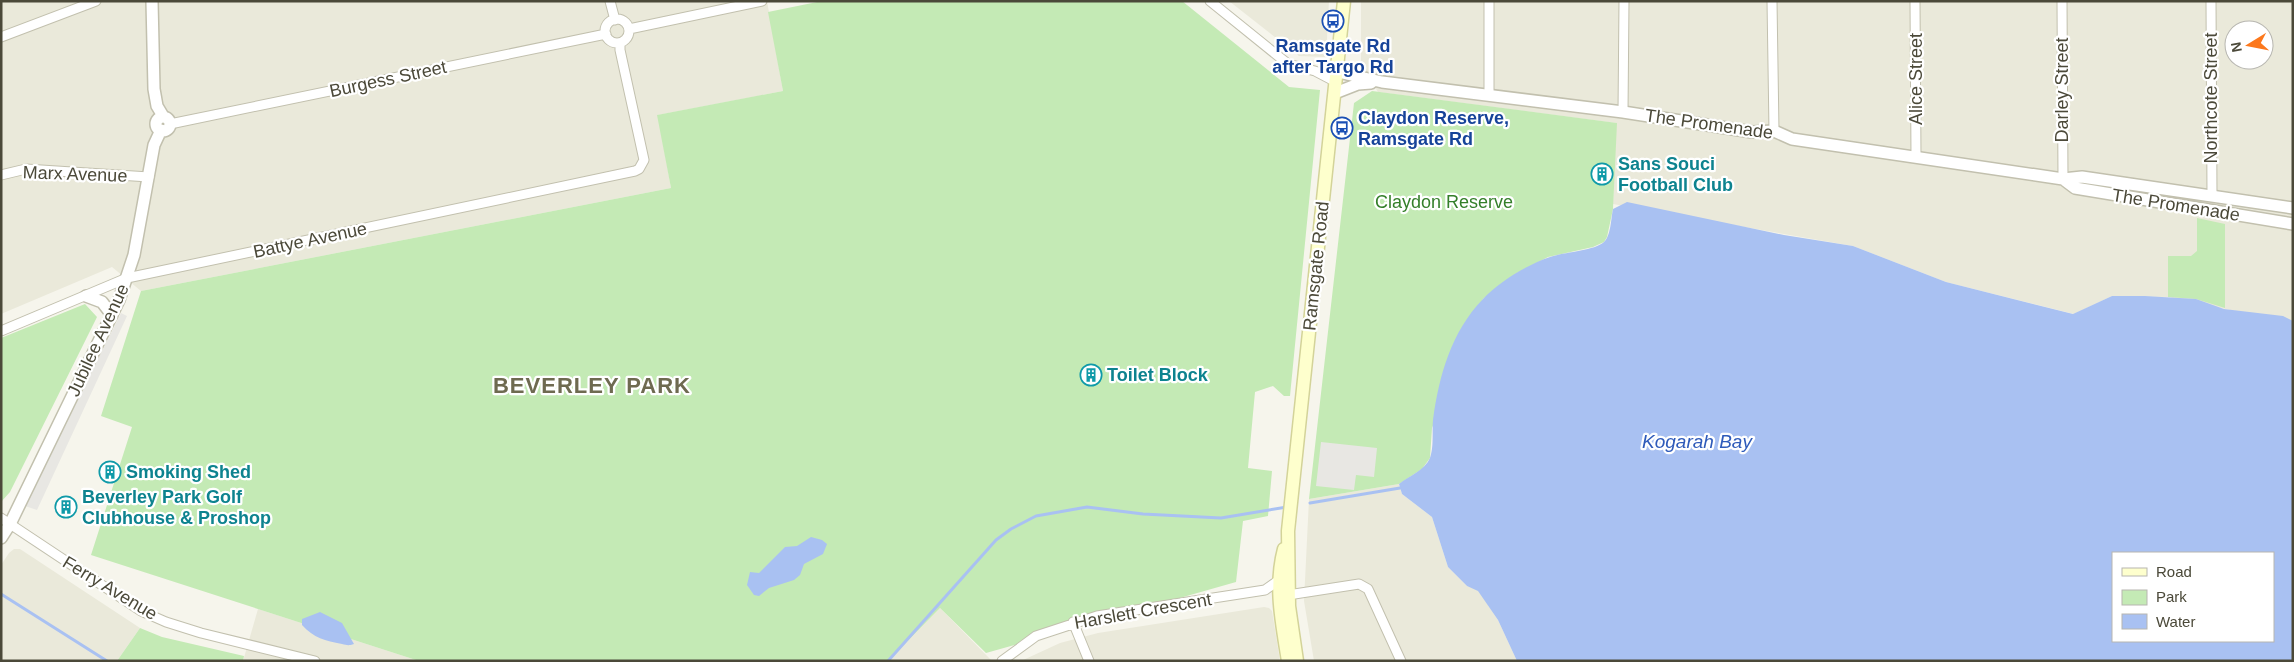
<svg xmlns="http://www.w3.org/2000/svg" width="2294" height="662" font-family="Arial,sans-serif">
  <rect width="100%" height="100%" fill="#f6f5ec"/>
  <path fill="#eae9da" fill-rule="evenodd" d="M1,1H767L783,91L658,115L671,188L141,291L112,267L1,314Z
    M1229,1H1329L1326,57L1299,56Z
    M1361,1H2293V323L2168,297L2112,296L2074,314L1946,282L1853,246L1613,204L1616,123L1378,92L1361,66ZM2234,30H2264V60H2234Z
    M1399,484L1402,494L1432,517L1448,567L1467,586L1478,590L1498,620L1517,661H1314L1304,601L1309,499Z
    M14,549H20L140,628L117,661H1V565L9,553Z
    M1264,607L1269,608L1272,611L1280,661H1021L1060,643L1098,633Z
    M940,608L992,661H888Z
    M258,609L419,661H243Z"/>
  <path fill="#c4eab5" d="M822,1H1182L1289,87L1320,90L1290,396H1284L1273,386L1255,392L1248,468L1272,471L1268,516L1243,521L1236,582L986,653L940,608L888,661H419L91,555L132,427L101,416L141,291L671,188L657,115L783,91L768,12Z
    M1372,91L1617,123L1613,209L1607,237L1604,242L1593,247L1548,257L1517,273L1483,299L1432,428L1430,458L1422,469L1399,484L1309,499L1354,103Z
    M2197,218L2225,224V308L2196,299L2168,297V256H2191L2197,251Z
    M85,304L97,317L10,492L1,502V338Z
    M140,628L162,637L244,656L243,661H117Z"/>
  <path fill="#e8e7e3" d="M121,313L127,316L37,510L25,506Z
    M1321,442L1377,448L1374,477L1356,475L1354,490L1316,486Z"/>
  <path fill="#a9c1f2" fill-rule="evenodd" d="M1627,202L1784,235L1853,246L1946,282L2073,314L2112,296H2145L2196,299L2224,309L2283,316L2293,321V661H1517L1498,620L1478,591L1467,586L1448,567L1432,517L1402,494L1399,484C1409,476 1425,470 1430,458C1434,447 1432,431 1433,420C1439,376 1451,332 1483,299C1500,281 1527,265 1550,257C1564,252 1594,251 1604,242C1611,236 1611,218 1613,209ZM2113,553H2273V641H2113Z
    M811,537L822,540L827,544L823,554L804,564L800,575L794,580L769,588L759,596L754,595L747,585L750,572L759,573L785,547L797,546Z
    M320,612L342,623L354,644C348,646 347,645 342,644C325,641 314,638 302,625V619Z"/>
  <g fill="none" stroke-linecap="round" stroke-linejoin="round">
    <path stroke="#a9c1f2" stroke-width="3" d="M1310,503L1400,488
      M1,594L107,661
      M888,661L996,540L1011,529L1036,516L1087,507L1143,514L1221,518L1287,507"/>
    <g stroke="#c2c0ae" stroke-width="11">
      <path id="minor" d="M610,1L615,20
        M1210,1L1288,64L1315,71L1336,82
        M1489,1V95
        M1772,1L1774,131
        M1915,1L1916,157
        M2062,1L2063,179
        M2211,1L2212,196
        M605 31a12 12 0 1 1 24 0a12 12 0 1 1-24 0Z
        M629,29L762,1
        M1,37L96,1
        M1623,112L1624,1
        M170,124L606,34
        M1,175L26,169L149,177
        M1,331L127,278L635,171L639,169L644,160L620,50V43
        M1,518L141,611L166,622L201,633L315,661
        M1288,595L1359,584L1368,589L1401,661
        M1073,622L1089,661
        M1002,661L1036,636L1097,616L1265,590L1279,580"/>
    </g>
    <g stroke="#c2c0ae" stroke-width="14">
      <path id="tertiary" d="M152,1L154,89L157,106L163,116
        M1338,72L1382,82L1623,112L1752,132L1774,131L1792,139L2063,179L2082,177L2293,208
        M1335,93L1358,84L1371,83
        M156 124a7 7 0 1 1 14 0a7 7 0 1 1-14 0Z
        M2063,179L2075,188L2293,224
        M86,296L102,302L112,315
        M1,538L10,524L119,300L134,255L154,145L161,130"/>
    </g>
    <g stroke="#d3d399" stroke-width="15">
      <path id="secondary" d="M1284,549C1274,587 1282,623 1288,661
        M1297,661L1289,606L1288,531L1344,1"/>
    </g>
    <use href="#minor" stroke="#fff" stroke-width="9"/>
    <use href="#tertiary" stroke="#fff" stroke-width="11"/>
    <use href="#secondary" stroke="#feffcd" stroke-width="12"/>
  </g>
  <defs>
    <g id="bus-ring" transform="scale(1.125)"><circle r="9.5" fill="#fff" stroke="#1a4fb4" stroke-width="1.5"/><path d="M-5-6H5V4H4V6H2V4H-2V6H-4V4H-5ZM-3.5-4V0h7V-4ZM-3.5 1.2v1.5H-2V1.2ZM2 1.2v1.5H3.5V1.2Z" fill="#1a4fb4"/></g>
    <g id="building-ring" transform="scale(1.125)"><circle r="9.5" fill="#fff" stroke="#0f9aa8" stroke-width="1.5"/><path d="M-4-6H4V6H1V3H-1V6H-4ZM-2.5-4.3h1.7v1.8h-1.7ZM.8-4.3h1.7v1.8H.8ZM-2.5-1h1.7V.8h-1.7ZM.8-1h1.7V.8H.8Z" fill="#0f9aa8"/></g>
  </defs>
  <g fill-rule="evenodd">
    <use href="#bus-ring" x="1333" y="21"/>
    <use href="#bus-ring" x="1342" y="128"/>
    <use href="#building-ring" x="1602" y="174"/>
    <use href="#building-ring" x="1091" y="375"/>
    <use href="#building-ring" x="110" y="472"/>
    <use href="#building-ring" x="66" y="507"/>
  </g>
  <g text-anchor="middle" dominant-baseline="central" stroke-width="4.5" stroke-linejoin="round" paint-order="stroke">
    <g font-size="18" font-weight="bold" fill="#164399" stroke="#fff">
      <text x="1333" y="46">Ramsgate Rd<tspan x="1333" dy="21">after Targo Rd</tspan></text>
      <text x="1358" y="118" text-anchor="start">Claydon Reserve,<tspan x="1358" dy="21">Ramsgate Rd</tspan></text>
    </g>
    <g font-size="18" fill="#4b4939" stroke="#fff">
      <text transform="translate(388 79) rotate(-12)">Burgess Street</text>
      <text transform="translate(1916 79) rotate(-90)">Alice Street</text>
      <text transform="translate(2062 90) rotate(-90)">Darley Street</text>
      <text transform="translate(2211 98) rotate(-90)">Northcote Street</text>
      <text transform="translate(1709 124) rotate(8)">The Promenade</text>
      <text transform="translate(75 174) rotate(2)">Marx Avenue</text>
      <text transform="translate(2176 205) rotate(9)">The Promenade</text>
      <text transform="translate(310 240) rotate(-12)">Battye Avenue</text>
      <text transform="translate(1316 266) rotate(-84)">Ramsgate Road</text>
      <text transform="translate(98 340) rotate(-65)">Jubilee Avenue</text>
      <text transform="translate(110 588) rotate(31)">Ferry Avenue</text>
      <text transform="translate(1143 611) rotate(-10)">Harslett Crescent</text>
    </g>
    <g font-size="18" font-weight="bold" fill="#0d838f" stroke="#fff" text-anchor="start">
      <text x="1618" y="164">Sans Souci<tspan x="1618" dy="21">Football Club</tspan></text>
      <text x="1107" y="375">Toilet Block</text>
      <text x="126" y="472">Smoking Shed</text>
      <text x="82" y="497">Beverley Park Golf<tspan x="82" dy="21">Clubhouse &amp; Proshop</tspan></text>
    </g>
    <g font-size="18" fill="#347f2a" stroke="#fff">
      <text x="1444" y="202">Claydon Reserve</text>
    </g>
    <g font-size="19" font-style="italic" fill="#2f5bba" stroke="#fff">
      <text x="1697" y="441">Kogarah Bay</text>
    </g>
    <g font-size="22" font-weight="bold" letter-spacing="1" fill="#6e6a50" stroke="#fff">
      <text x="592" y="385">BEVERLEY PARK</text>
    </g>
  </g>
  <rect width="2294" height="662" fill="none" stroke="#4b4939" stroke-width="5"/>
  <rect x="2112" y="552" width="162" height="90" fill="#ffffff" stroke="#b7b6b0"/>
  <rect x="2122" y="568" width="25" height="8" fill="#feffcd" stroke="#b7b6b0"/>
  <text x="2156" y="577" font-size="15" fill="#4b4939">Road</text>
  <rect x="2122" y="590" width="25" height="15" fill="#c4eab5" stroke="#b7b6b0"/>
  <text x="2156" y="602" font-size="15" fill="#4b4939">Park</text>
  <rect x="2122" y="614" width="25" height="15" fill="#a9c1f2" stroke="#b7b6b0"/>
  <text x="2156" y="627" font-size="15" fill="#4b4939">Water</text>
  <g transform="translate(2249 45) rotate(260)"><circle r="24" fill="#ffffff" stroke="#b7b6b0"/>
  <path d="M0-4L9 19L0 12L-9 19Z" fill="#fc781c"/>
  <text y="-8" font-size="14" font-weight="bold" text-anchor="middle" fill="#4b4939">N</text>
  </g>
</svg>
